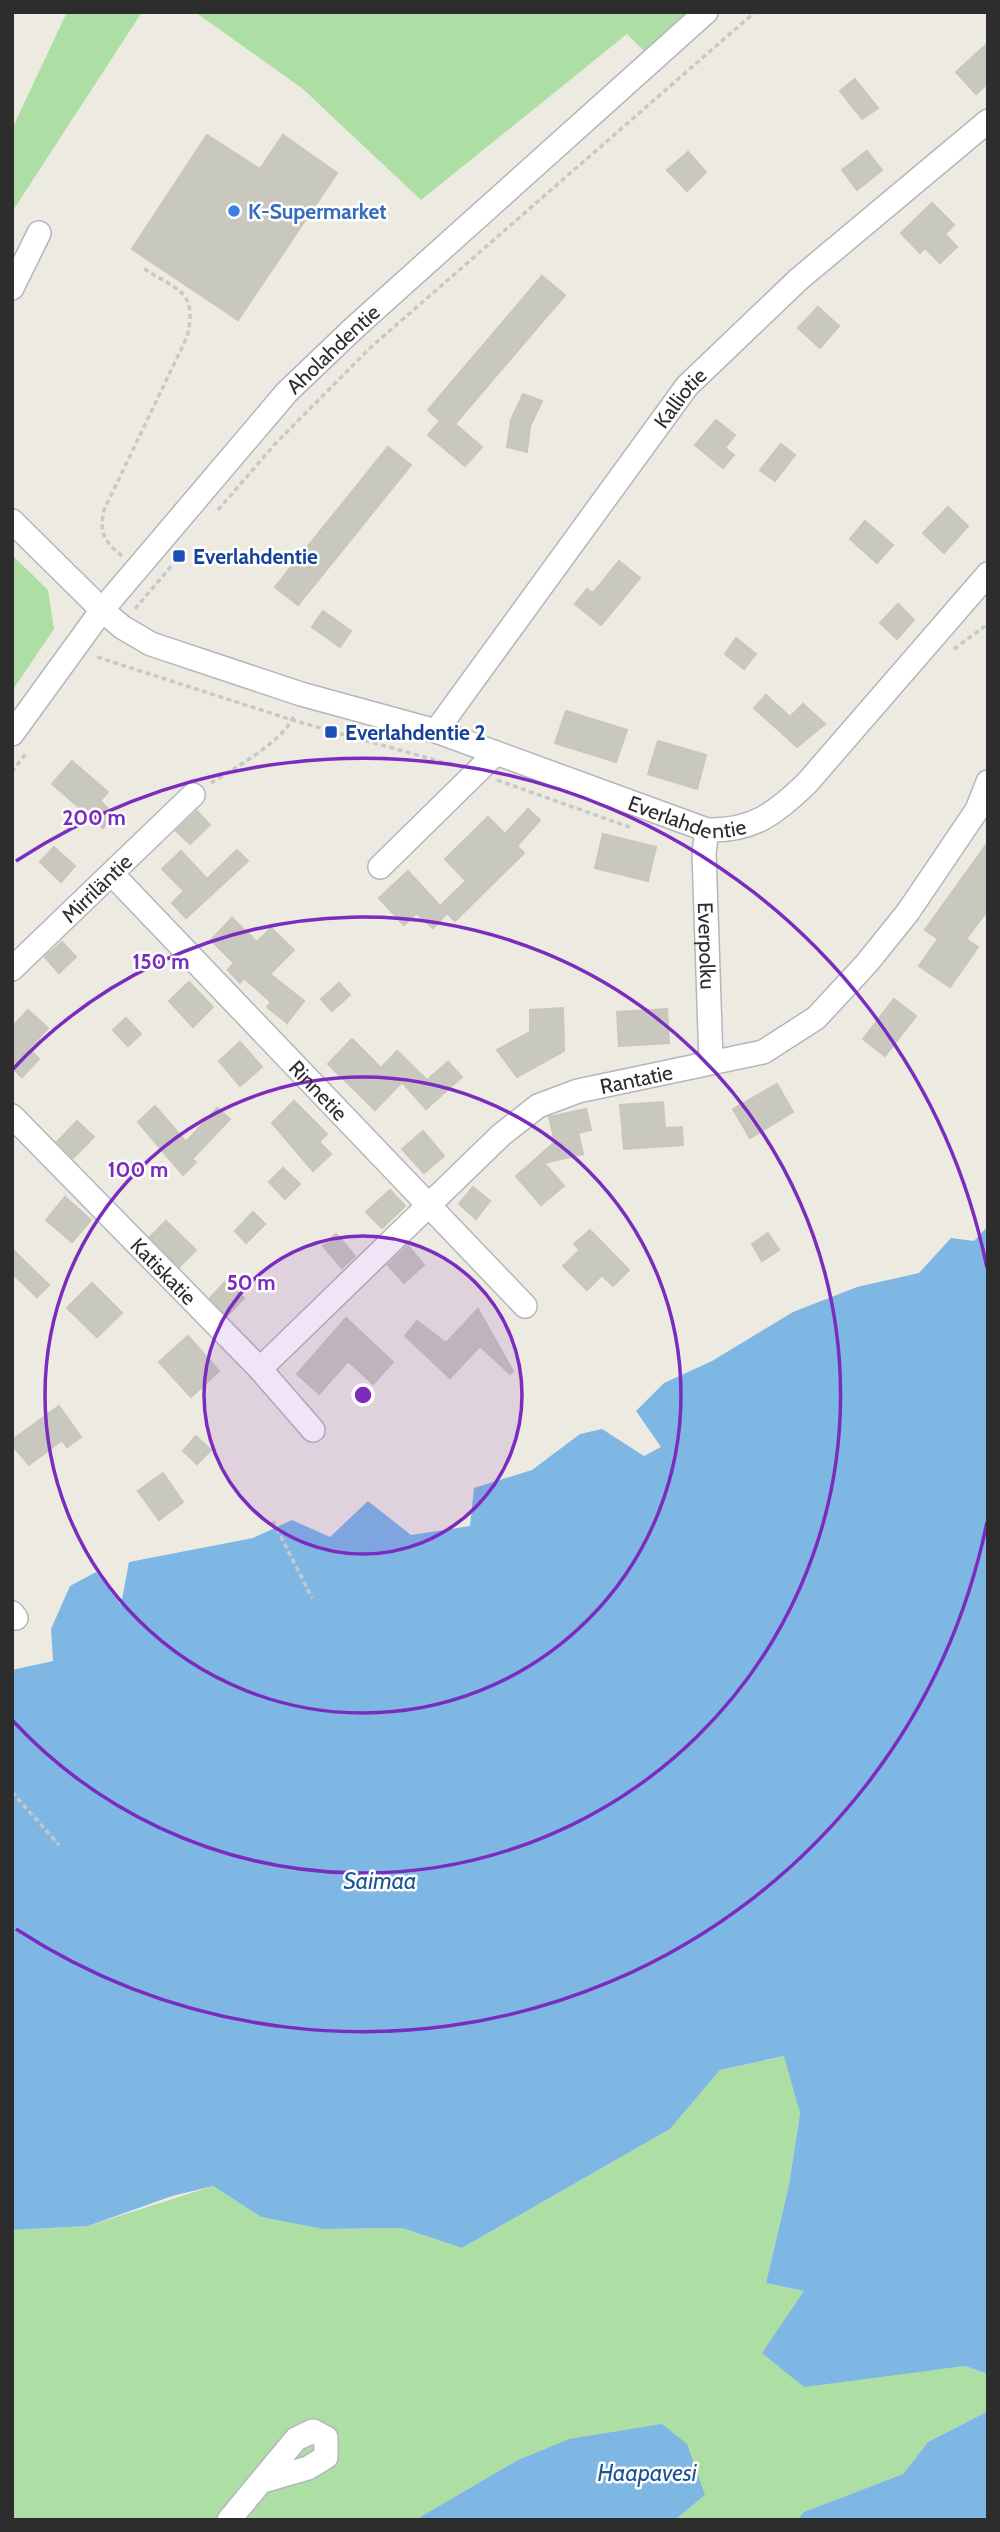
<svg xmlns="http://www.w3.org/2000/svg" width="1000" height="2532" font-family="Cabin,sans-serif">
  <rect width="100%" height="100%" fill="#edeae2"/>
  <path fill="#addea4" d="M67,12H142L12,212V129Z
    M195,12H715L656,63L627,34L421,200L303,89Z
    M12,555L48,590L54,629L12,691Z
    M785,2056L800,2112L789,2185L766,2283L805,2291L932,2370L965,2366L988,2374V2411L928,2442L903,2474L804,2512L797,2520H675L705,2495L516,2461L415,2520H12V2230L88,2226L213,2186L261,2217L323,2229L402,2228L462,2248L670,2129L720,2070Z"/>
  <path fill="#7fb7e4" d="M988,1226V2374L965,2366L804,2387L762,2353L804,2291L766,2283L789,2185L800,2113L784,2056L720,2070L670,2129L462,2248L402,2228L323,2229L261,2217L213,2186L172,2196L88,2226L12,2230V1670L53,1661L51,1629L70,1586L96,1572L121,1605L129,1562L253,1538L292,1520L330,1537L368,1501L411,1535L470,1526L474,1488L532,1470L580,1434L602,1429L644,1456L661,1447L636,1411L664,1383L712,1361L793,1312L857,1287L919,1273L951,1238L974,1241Z
    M988,2411V2520H797L804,2512L903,2474L928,2442Z
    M662,2424L687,2444L705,2495L675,2520H415L516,2461L569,2439Z"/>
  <path fill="#c9c8bf" stroke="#c9c6bb" stroke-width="2" d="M988,43V83L976,94L956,72Z
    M855,79L878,108L862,119L840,91Z
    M207,135L260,169L283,135L337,173L238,320L132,249Z
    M867,151L882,170L857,190L842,170Z
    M688,152L706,172L687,191L667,170Z
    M932,203L954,225L945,234L957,247L940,263L925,248L920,253L901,233Z
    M542,276L565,295L455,424L482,447L465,466L428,435L440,421L428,410Z
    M818,307L839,326L820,348L798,328Z
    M523,394L542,401L530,426L527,452L507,447L511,420Z
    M716,420L735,435L725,448L734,455L723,468L695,445Z
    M781,444L795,455L775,481L760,470Z
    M388,447L411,465L298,605L275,587Z
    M948,507L968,526L944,553L923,533Z
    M865,521L893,545L877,563L850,539Z
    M619,561L640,578L601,625L575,604L587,589L593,593Z
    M898,604L914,620L897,639L880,623Z
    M323,611L351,631L340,647L312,627Z
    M736,638L756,654L744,669L725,654Z
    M766,695L790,717L803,704L825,724L797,747L754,708Z
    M566,711L627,730L616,762L555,743Z
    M658,741L706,755L697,789L648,774Z
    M72,761L108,792L100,801L114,814L103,828L52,784Z
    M528,809L540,820L517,846L524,853L455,921L443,909L447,913L433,928L417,913L404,925L379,898L408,871L440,906L466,881L445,859L488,817L505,834Z
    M197,811L210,825L190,844L176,831Z
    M603,834L656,847L648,881L595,868Z
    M988,842V910L966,939L978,947L950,987L919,966L938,939L925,930Z
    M54,847L75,866L61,882L40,862Z
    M237,850L248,861L186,918L172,903L184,891L162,869L181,851L207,879Z
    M232,918L257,942L271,928L294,950L270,974L304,1001L287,1023L267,1007L271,1002L244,978L240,983L228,970L234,963L211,940Z
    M62,942L76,957L59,973L45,957Z
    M189,982L213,1007L193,1027L169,1001Z
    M339,983L350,995L332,1011L321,999Z
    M894,999L916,1016L885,1056L863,1039Z
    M563,1008L564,1051L517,1077L497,1050L530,1032V1010Z
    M667,1009L669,1043L619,1046L617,1012Z
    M28,1010L48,1028L29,1049L39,1059L22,1077L12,1068V1027Z
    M126,1018L141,1034L128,1046L113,1030Z
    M352,1039L381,1068L397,1051L427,1080L448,1062L462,1077L426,1109L402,1082L375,1110L328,1064Z
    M240,1042L262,1067L240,1086L219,1061Z
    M777,1084L793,1112L750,1138L733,1109Z
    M294,1101L327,1134L319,1142L331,1154L313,1171L272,1123Z
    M663,1102L665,1128L682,1127L683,1145L624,1149L620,1105Z
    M155,1106L186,1142L217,1108L230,1119L192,1159L196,1162L183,1175L138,1122Z
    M586,1109L591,1130L578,1133L583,1154L544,1163L564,1186L541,1205L516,1176L555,1142L549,1117Z
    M77,1121L94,1137L73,1158L57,1142Z
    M423,1131L444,1156L424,1173L402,1149Z
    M283,1168L300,1184L285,1199L269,1182Z
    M473,1187L490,1201L476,1219L459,1204Z
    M390,1190L405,1206L382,1228L366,1212Z
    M65,1197L91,1220L72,1242L46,1220Z
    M253,1212L265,1224L246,1243L235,1231Z
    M166,1221L196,1250L179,1267L150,1237Z
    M590,1230L629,1270L613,1286L602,1275L587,1290L563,1266L580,1250L574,1244Z
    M768,1233L779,1250L762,1261L752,1244Z
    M336,1234L355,1256L342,1268L323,1246Z
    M408,1246L424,1265L404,1283L388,1265Z
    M12,1249L49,1285L37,1297L12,1273Z
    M226,1281L244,1298L227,1316L210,1298Z
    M92,1283L122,1313L97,1337L67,1308Z
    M478,1309L513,1371L510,1374L480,1346L450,1378L405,1336L417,1321L446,1343Z
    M346,1318L393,1362L373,1384L348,1361L319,1394L297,1374Z
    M188,1336L219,1371L191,1397L159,1362Z
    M59,1406L81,1437L67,1447L62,1440L29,1465L12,1445V1440Z
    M196,1436L211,1450L197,1464L183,1451Z
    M163,1473L183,1502L159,1520L138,1491Z"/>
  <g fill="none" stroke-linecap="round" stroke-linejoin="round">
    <g stroke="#b5b5bf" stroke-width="26">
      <g id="minor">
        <path d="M12,288L39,233"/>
        <path id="s1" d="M12,521L102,610L122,627L151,644L301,694L436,731L707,830C753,831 775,814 807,783L988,574"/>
        <path id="s2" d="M436,731L687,386L799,279L988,121"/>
        <path id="s3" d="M12,734L102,610L287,392L354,328L706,12"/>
        <path id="s4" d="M707,830L704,852L711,1062"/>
        <path d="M380,867L496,753"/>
        <path id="s5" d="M112,874L525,1306"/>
        <path id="s6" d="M12,969L193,795"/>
        <path id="s7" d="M12,1116L260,1369L313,1430"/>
        <path id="s8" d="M260,1369L501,1135L538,1106L578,1091L763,1052L816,1018L867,963L908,912L977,810L988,782"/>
        <path d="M12,1613L16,1618"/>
        <path d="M229,2520L296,2439L313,2431L326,2438V2457L308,2468L263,2481"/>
      </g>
    </g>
    <path stroke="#c8c8c8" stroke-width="3.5" stroke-dasharray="5 3.5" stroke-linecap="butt" d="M218,510L275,444L371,347L755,12
      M122,556C104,541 99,533 104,510L187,337C198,290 178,291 143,268
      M135,609L173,564
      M954,649L988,624
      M97,657L292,720L453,765
      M12,772L27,752
      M497,780L632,828
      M211,783C236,767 285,741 295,713
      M273,1521L312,1598
      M12,1792L59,1845"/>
    <use href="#minor" stroke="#fff" stroke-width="23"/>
  </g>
  <circle cx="363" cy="1395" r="159" fill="#7b2cbf" fill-opacity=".12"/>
  <g fill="none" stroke="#7b2cbf" stroke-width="3.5">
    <circle cx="363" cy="1395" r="159"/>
    <circle cx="363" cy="1395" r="318"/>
    <path d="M13 1069A478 478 0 1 1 13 1721"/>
    <path d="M987 1522A637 637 0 0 1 16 1929M16 861A637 637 0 0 1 987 1268"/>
  </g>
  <circle fill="#3f7fe0" stroke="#fff" stroke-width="2.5" cx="234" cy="211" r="7"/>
  <g fill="#1a4fb4" stroke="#fff" stroke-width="2.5">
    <rect x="172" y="549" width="14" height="14" rx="3.5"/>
    <rect x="324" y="725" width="14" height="14" rx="3.5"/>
  </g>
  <g text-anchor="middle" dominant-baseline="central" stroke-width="5" stroke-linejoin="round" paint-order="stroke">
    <g font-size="21" font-weight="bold" fill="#366cbe" stroke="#fff" text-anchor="start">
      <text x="248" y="211">K-Supermarket</text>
    </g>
    <g font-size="21" fill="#2d2d2d" stroke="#fff">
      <text stroke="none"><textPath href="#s3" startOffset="502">Aholahdentie</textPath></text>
      <text stroke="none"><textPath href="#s2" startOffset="413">Kalliotie</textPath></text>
      <text stroke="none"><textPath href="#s1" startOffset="751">Everlahdentie</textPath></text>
      <text stroke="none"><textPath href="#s6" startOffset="117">Mirriläntie</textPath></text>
      <text stroke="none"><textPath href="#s4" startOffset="116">Everpolku</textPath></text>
      <text stroke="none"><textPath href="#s8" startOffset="485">Rantatie</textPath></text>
      <text stroke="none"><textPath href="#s5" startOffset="299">Rinnetie</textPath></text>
      <text stroke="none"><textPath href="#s7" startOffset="217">Katiskatie</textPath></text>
    </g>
    <g font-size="21" font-weight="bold" fill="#164399" stroke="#fff" text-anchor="start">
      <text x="193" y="556">Everlahdentie</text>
      <text x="345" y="732">Everlahdentie 2</text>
    </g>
    <g font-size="23" font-style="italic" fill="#1b5494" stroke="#fff">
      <text x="380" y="1881">Saimaa</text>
      <text x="647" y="2473">Haapavesi</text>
    </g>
  </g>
  <circle cx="363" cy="1395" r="10" fill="#7b2cbf" stroke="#fff" stroke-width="3.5"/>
  <g font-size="21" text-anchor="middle" font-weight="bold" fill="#7b2cbf" stroke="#fff" stroke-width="5" stroke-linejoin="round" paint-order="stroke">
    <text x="94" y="825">200 m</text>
    <text x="161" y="969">150 m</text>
    <text x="138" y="1177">100 m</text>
    <text x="251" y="1290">50 m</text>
  </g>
  <rect width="1000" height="2532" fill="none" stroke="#2d2d2d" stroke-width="28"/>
</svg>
